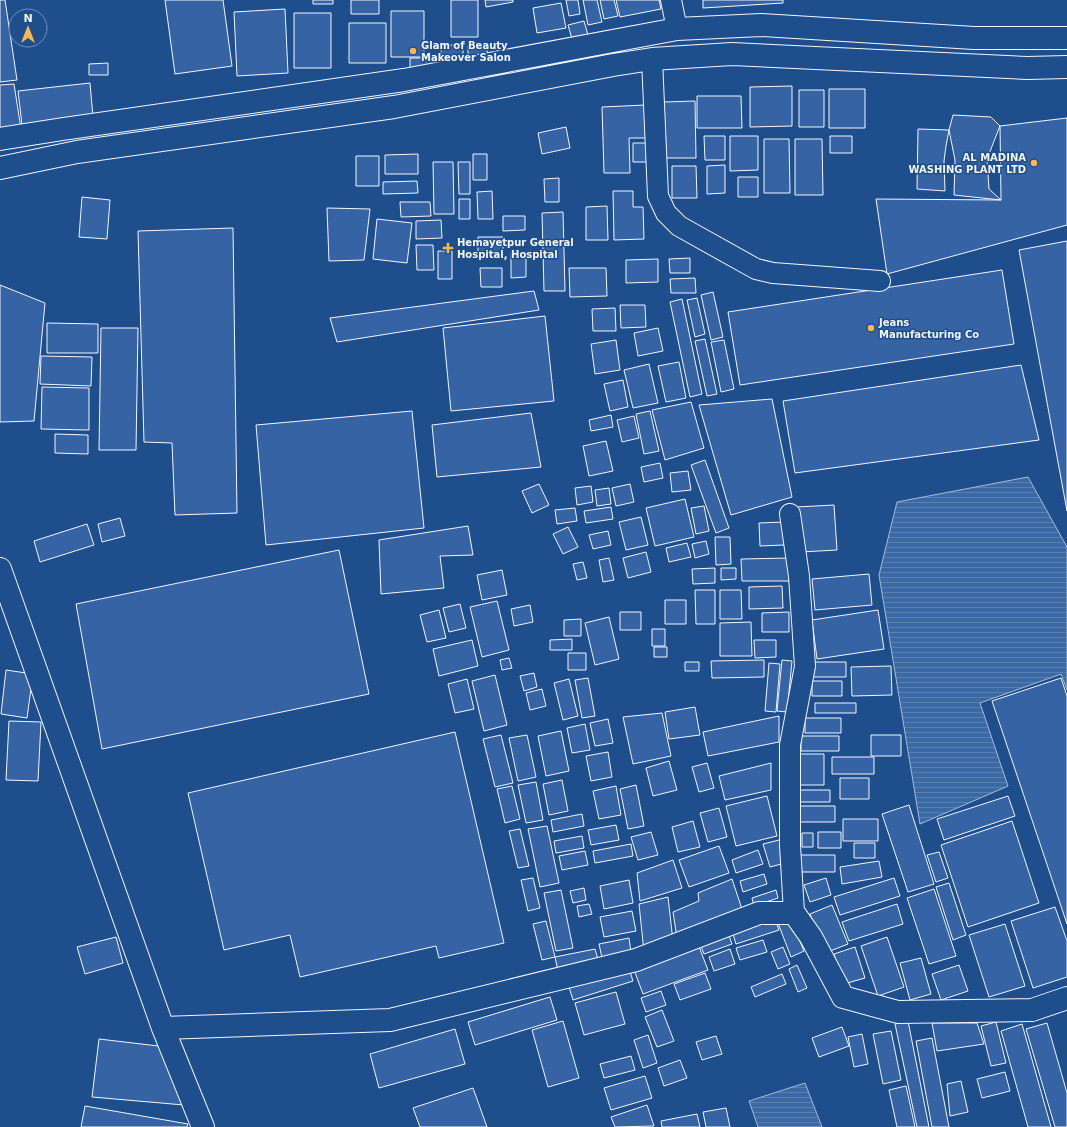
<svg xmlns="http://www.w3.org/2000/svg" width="1067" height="1127" font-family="'DejaVu Sans',sans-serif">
  <defs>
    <pattern id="water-rules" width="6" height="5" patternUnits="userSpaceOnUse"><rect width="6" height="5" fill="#3b69a3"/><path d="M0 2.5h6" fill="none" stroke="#587fb1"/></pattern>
  </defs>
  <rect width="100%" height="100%" fill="#1f4e8c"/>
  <path fill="url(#water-rules)" stroke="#a8bbd7" d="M1028,477L1067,547V690L1061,674L980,703L1008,786L920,824L879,575L897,502Z
    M805,1083L822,1127H758L749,1101Z"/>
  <path fill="#3563a3" stroke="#f2f6ff" d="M0,0H5L17,80L0,82Z
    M165,0H223L232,66L175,74Z
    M313,0H333V4H313Z
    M351,0H379V14H351Z
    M451,0H478V37H451Z
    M485,0H513V2L486,7Z
    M566,0H578L580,14L569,16Z
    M583,0H597L602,22L588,25Z
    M600,0H614L618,16L604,19Z
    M616,0H659L661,9L620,17Z
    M703,0H783V3L703,8Z
    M561,3L566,28L537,33L533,8Z
    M285,9L288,73L237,76L234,12Z
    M391,11H424V57H391Z
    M294,13H331V68H294Z
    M584,21L588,35L572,39L568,25Z
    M349,23H386V63H349Z
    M441,45H463V61H441Z
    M468,46H487V61H468Z
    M410,58H435L434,72H410Z
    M108,63V75H89V64Z
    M90,83L93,117L22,125L18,91Z
    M14,84L21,129L0,133V85Z
    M792,86V126L750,127V87Z
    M829,89H865V128H829Z
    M799,90H824V127H799Z
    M697,96H741L742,128H697Z
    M695,101L696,158H664V102Z
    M645,105L646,138H629L630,173H604L602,107Z
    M953,115L991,117L1000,126L987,159L989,189L1001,200L954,195L955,160L949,130Z
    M1067,118V225L887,274L876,199L1001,200L1000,126Z
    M566,127L570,148L542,154L538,133Z
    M918,129L949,130L946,146L944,161L945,191L917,189Z
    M704,136H725V160H705Z
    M730,136H758V170L730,171Z
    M830,136H852V153H830Z
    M764,139H789L790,193H764Z
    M795,139H822L823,195H795Z
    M633,143H651V162H633Z
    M418,154V174H385V155Z
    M473,154H487V180H473Z
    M356,156H379V186H356Z
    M433,162H453L454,214H434Z
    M458,162H470V194H459Z
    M725,165V193L707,194V166Z
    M672,166H696L697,198H672Z
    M738,177H758V197H738Z
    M559,178V202H545L544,179Z
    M417,181L418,193L383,194V182Z
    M492,191L493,219H478L477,192Z
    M613,191H633V207H643L644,239L614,240Z
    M82,197L110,200L107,239L79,237Z
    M459,199H470V219H459Z
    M400,202H430L431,216L401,217Z
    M607,206L608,240H586V207Z
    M327,208L370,209L364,260L329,261Z
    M563,212L565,291H544L542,213Z
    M503,216H525V230L503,231Z
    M377,219L412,223L407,263L373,259Z
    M441,220L442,238L416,239V221Z
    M233,228L237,513L175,515L172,443L144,442L138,231Z
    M478,237H503V254L478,255Z
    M1067,241V511L1019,250Z
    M416,245H433L434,270H417Z
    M438,251H452V279H438Z
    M511,254H526V277L511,278Z
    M690,258V273H670L669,259Z
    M658,259V282L626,283V260Z
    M480,268H502V287H481Z
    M569,268H606L607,296L570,297Z
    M1002,270L1014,344L740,385L728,312Z
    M695,278L696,293H671L670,279Z
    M0,285L45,303L34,421L0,422Z
    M534,291L539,310L337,342L330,318Z
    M713,292L723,337L711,340L701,295Z
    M697,298L705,334L695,337L687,300Z
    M682,299L702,394L690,397L670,302Z
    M620,305H645L646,327L621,328Z
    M615,308L616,331H593L592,309Z
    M545,316L554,401L451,411L443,328Z
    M47,323L98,324V353H47Z
    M101,328H138L136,450H99Z
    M658,328L663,351L638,356L634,333Z
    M705,339L717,394L707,396L695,341Z
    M616,340L620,370L595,374L591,344Z
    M724,340L734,389L721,392L711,342Z
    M41,356L92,357L91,386L40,384Z
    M679,362L686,398L666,402L658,366Z
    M649,364L658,403L633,408L624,370Z
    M1021,365L1039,440L795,473L783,401Z
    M623,380L628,407L610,411L604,384Z
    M42,387L89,388V430L41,429Z
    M772,399L792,497L731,515L699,405Z
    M691,402L704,448L665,460L652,410Z
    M412,411L424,528L266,545L256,425Z
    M650,411L659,451L644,454L636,414Z
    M531,413L541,467L437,477L432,425Z
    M611,415L613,427L591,431L589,420Z
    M634,416L639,438L622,442L617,420Z
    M55,434L88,435V454L55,453Z
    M606,441L613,471L589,476L583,446Z
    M705,460L729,528L716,533L691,465Z
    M660,463L663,478L644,482L641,467Z
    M688,471L691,490L672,492L670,473Z
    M539,484L549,505L532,513L522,491Z
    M630,484L634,502L616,506L612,488Z
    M591,486L593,502L577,505L575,488Z
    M609,488L611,504L597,506L595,490Z
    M685,499L694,537L655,546L646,508Z
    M834,505L837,550L801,552L796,507Z
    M704,506L709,531L696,534L691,508Z
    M611,507L613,519L586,523L584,511Z
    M575,508L577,521L557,524L555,510Z
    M641,517L648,545L626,550L619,522Z
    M120,518L125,536L102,542L98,524Z
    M784,522V545L760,546L759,523Z
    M87,524L94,545L40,562L34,541Z
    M468,526L473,555L440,556L444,588L381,594L379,540Z
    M568,527L578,547L563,554L553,534Z
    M608,531L611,545L593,549L589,535Z
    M715,537H730L731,564L716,565Z
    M706,541L709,554L695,558L692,544Z
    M687,543L691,557L669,562L666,548Z
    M339,550L369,694L102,749L76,604Z
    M646,552L651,572L628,578L623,558Z
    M609,558L614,580L603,582L599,560Z
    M791,558V581H742L741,559Z
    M583,562L587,578L577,580L573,564Z
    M715,568V583L693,584L692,569Z
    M721,568H736V579L721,580Z
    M502,570L507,595L482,600L477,575Z
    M869,574L872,605L815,610L812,579Z
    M782,586L783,608L749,609V587Z
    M695,590H715V624H696Z
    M720,590H741L742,619H720Z
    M665,600H686V624H665Z
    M497,601L509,650L482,657L470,607Z
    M460,604L466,628L449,632L443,608Z
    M530,605L533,622L514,626L511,609Z
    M439,610L446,638L427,642L420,615Z
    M878,610L884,649L817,659L812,620Z
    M620,612H641V630H620Z
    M789,612V632H762V613Z
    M609,617L619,659L595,665L585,623Z
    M581,619V636H564V620Z
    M751,622L752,656H720V623Z
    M652,629H665V646H652Z
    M572,639V650H550V640Z
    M472,640L478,666L439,676L433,649Z
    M754,640H776V657L755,658Z
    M654,647H667V657H654Z
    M568,653H586V670H568Z
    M509,658L512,668L502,670L500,660Z
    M764,660V677L712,678L711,661Z
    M782,660L792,661L787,712L777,711Z
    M685,662H699V671H685Z
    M812,662H846V677H812Z
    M769,663L780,664L776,712L765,711Z
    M891,666L892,695L852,696L851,667Z
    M6,670L33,674L27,718L1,714Z
    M534,673L537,687L524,691L520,676Z
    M495,675L507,725L484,731L472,681Z
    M588,678L595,716L582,718L575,680Z
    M1061,678L1067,696V924L992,701Z
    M467,679L474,709L455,713L448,684Z
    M569,679L578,716L563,720L554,683Z
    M812,681H842V696H812Z
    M542,689L546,706L530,710L526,693Z
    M815,703H856V713H815Z
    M695,707L700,735L669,739L665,712Z
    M662,713L671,756L633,764L623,717Z
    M779,716V742L708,756L703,732Z
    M805,718H841V733H805Z
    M608,719L613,743L595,746L590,723Z
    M9,721L41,722L38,781L6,780Z
    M585,724L590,750L572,753L567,728Z
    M561,731L569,771L546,776L538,736Z
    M455,732L504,943L439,958L436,946L300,977L290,935L224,950L188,793Z
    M501,735L513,783L495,787L483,739Z
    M527,735L536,777L518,781L509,738Z
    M871,735H901V756H871Z
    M801,736H839V751H801Z
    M608,752L612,777L591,781L586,756Z
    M798,754H824V785H798Z
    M832,757H874V774H832Z
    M669,761L677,790L653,796L646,768Z
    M707,763L714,788L699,792L692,767Z
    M771,763V790L725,800L719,776Z
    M840,778H869V799H840Z
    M562,780L568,811L549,815L543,784Z
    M536,782L543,820L526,823L518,785Z
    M636,785L644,826L628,829L620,789Z
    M512,786L520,819L505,823L497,789Z
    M616,786L621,815L599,819L593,791Z
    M800,790H830V802H800Z
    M767,796L777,836L736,846L726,806Z
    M1008,796L1015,816L944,840L937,819Z
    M909,805L934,884L908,892L882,814Z
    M800,806H835V822H800Z
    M719,808L727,837L708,842L700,813Z
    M582,814L584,826L553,832L551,820Z
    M843,819H878V841H843Z
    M693,821L700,847L678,852L672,827Z
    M1012,821L1039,903L968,927L941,845Z
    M616,825L619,840L591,845L588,830Z
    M547,826L559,883L540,887L528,829Z
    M520,829L529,866L518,868L509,831Z
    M651,832L658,855L638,860L631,837Z
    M818,832H841V848H818Z
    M802,833H813V847H802Z
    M582,836L584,848L556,853L554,841Z
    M783,839L789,862L770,867L763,844Z
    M854,843H875V858H854Z
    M631,844L633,856L595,863L593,851Z
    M719,846L729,873L689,887L679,860Z
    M758,850L763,864L736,873L732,860Z
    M585,851L588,865L562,870L559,856Z
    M939,852L948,878L936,882L927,855Z
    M799,855H835V872H799Z
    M673,860L682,888L640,901L637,873Z
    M879,861L882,877L842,884L840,867Z
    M764,874L767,884L743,892L740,881Z
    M533,878L540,908L528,911L521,880Z
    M826,878L831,895L810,902L804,885Z
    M894,878L900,896L840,915L834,897Z
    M732,879L742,909L677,938L673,912L699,901L698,893Z
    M629,880L633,903L604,909L600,886Z
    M949,883L966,935L953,940L936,887Z
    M584,888L586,900L573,903L570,891Z
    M934,889L956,956L929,964L907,898Z
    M561,890L573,948L556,951L544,893Z
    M776,890L778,898L754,906L752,898Z
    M668,897L673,941L644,952L639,904Z
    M589,904L592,914L579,917L577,906Z
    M897,904L903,924L849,941L842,922Z
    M832,905L848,944L825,953L810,914Z
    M1055,907L1067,941V977L1033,988L1011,921Z
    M632,911L636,931L604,937L600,917Z
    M774,917L779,930L736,944L732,931Z
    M776,918L791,920L804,951L791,957Z
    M546,921L555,957L542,960L533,924Z
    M1005,924L1025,986L989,997L969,935Z
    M727,930L732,944L704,954L699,941Z
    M116,937L123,963L85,974L77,947Z
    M887,937L904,987L878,996L861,946Z
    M629,938L631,952L602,958L599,944Z
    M763,940L767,952L740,960L736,948Z
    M698,944L708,970L643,994L633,967Z
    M783,947L790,964L778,969L771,952Z
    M855,947L865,978L844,984L834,954Z
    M595,949L599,963L558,971L555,957Z
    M730,949L735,964L714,971L709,957Z
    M921,958L931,994L910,1000L900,963Z
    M797,965L807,988L798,992L789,969Z
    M959,965L968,991L941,1000L932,974Z
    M629,968L633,981L573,1000L569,987Z
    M705,973L711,989L680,1000L674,984Z
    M782,974L786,984L755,997L751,987Z
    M661,991L666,1005L646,1012L641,998Z
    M616,992L625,1024L584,1035L575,1003Z
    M550,997L557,1020L475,1045L468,1022Z
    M662,1010L674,1041L657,1047L645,1017Z
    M563,1021L579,1078L548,1087L532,1030Z
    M908,1021L929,1127H917L895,1024Z
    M996,1022L1006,1063L991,1066L981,1026Z
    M932,1023H977L984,1044L937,1051Z
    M1047,1023L1067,1093V1127H1055L1026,1029Z
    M1022,1024L1051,1127H1028L1001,1031Z
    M842,1027L849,1046L819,1057L812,1038Z
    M455,1029L465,1064L379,1088L370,1054Z
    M891,1031L901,1080L883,1084L873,1034Z
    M862,1034L868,1064L854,1067L848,1037Z
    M648,1035L657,1063L643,1068L634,1040Z
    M716,1036L722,1054L702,1060L696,1042Z
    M932,1038L949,1127H932L916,1041Z
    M99,1039L167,1047L184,1105L92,1097Z
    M631,1056L635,1070L604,1078L600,1064Z
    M680,1060L687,1078L664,1086L658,1068Z
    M1005,1072L1010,1091L982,1098L977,1079Z
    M645,1076L652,1098L611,1110L604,1088Z
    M961,1081L968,1112L950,1116L947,1084Z
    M906,1086L915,1127H897L889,1090Z
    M473,1088L487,1127H420L413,1108Z
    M647,1105L654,1126L615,1127L611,1117Z
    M85,1106L188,1124L187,1127H81Z
    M726,1108L730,1127H706L703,1112Z
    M697,1114L700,1127H662L661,1121Z"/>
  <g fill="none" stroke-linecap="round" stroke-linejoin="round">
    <g stroke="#f2f6ff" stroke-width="22">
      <path id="street" d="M671,0L677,29
        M652,59L658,196L666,213L679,226L756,269L773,273L880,281
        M790,514L799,576L805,666L790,745V845L794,913"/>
    </g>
    <g stroke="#f2f6ff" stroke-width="24">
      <path id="secondary" d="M0,569L163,1028L203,1127
        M163,1028L390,1020L636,960L759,913H794L811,937L843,997L898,1012L1032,1010L1067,998"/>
    </g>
    <g stroke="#f2f6ff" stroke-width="24">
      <path id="primary" d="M0,139L63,129L404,80L677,29L761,25L974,38H1067
        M0,168L77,152L394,107L613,65L652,59L732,54L1027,68L1067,67"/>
    </g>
    <use href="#street" stroke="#1f4e8c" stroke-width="20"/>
    <use href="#secondary" stroke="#1f4e8c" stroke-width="22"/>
    <use href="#primary" stroke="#1f4e8c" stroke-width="22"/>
  </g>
  <g fill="#ffb74d" stroke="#1f4e8c" stroke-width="1.5">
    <circle cx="413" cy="51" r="4"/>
    <circle cx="1034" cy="163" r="4"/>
    <path d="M446 242h4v4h4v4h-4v4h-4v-4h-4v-4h4z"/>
    <circle cx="871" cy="328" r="4"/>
  </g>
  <g text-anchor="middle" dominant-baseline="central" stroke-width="3" stroke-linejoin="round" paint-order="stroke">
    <g font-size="10" font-weight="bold" fill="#f2f6ff" stroke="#1f4e8c" text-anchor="start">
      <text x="421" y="45">Glam of Beauty<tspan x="421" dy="12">Makeover Salon</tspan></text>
      <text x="1026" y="157" text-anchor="end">AL MADINA<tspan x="1026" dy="12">WASHING PLANT LTD</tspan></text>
      <text x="457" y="242">Hemayetpur General<tspan x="457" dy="12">Hospital, Hospital</tspan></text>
      <text x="879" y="322">Jeans<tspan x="879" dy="12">Manufacturing Co</tspan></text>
    </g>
  </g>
  <g transform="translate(28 28)"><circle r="19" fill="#1f4e8c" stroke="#7391ba"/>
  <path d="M0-3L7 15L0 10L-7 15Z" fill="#ffb74d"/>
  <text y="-6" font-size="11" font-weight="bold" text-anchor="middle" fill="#f2f6ff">N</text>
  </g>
</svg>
